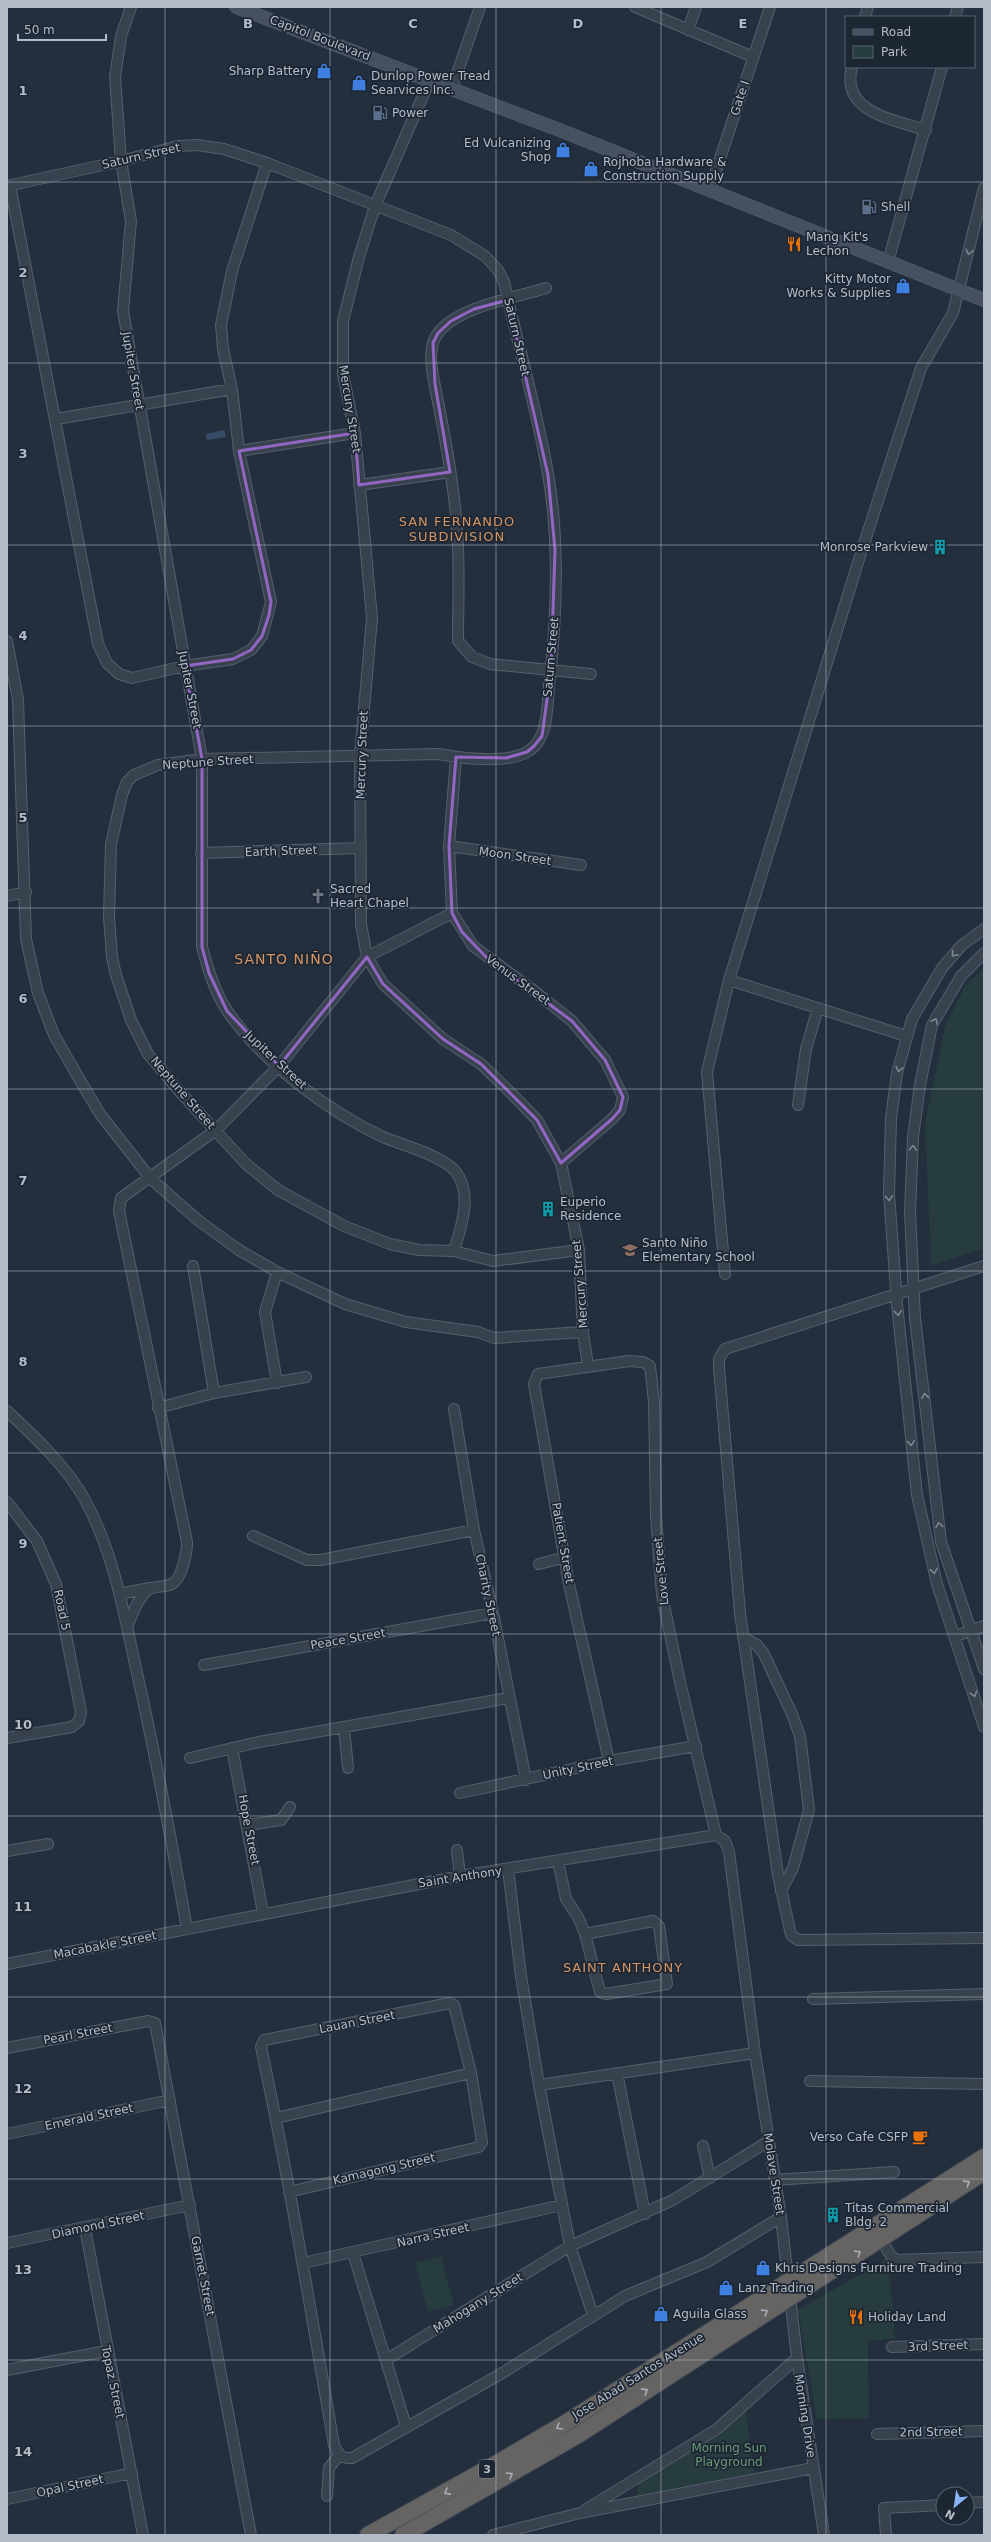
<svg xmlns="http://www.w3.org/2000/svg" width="991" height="2542" font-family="'DejaVu Sans',sans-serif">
  <rect width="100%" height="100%" fill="#242f3e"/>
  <path fill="#263c3f" d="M984,968V1248L931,1266L925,1122L945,1027L965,986Z
    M441,2256L454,2305L428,2312L415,2263Z
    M888,2258L895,2339L868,2341L869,2418L817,2419L798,2310Z
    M746,2411L754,2473L637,2496L638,2483L717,2436Z"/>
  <path fill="#394c67" d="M224,430L226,437L207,440L206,434Z"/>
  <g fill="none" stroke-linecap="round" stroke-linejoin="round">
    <g stroke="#565f6c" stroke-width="12">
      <path id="minor" d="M131,7L121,36L115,77L121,161L131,221L123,311L202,759V947C208,969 215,993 228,1012C263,1062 327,1111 383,1137C402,1145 444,1156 456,1172C473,1195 461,1227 454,1251
        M635,7L753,57
        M865,17L868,7
        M955,17L958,7
        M688,30L696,7
        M852,67C840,112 894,120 926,130
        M430,80L375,206L359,257L343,321V374L355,433L372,618L360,755L361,924L367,957L383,984L443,1039L481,1064L511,1093L537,1120L561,1163L579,1250L583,1332L588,1366
        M452,88L480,7
        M10,185L98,644L107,663L119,674L132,678L185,666L233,659L251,650L262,636L271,602L239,451L232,389L223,349L221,325L232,271L267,163
        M7,186L121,161L178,146L197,145L224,149L267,163L451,235L485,256L498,270L504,282C518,346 537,409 548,474C560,543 557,616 549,686C547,707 549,740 527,752C506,764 461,758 438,754L202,759L158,765L134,775L127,782L122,795L111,844L109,917L112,957L116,975L131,1020L148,1054L180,1092L246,1164L278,1190L344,1226L390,1244L419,1250L454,1251L493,1261L579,1250
        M710,189L770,7
        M888,262L942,67
        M546,288C515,298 459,306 438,333C425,350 434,379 437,397C446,441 454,485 457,529C460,566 458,604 458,641L472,657L490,664L591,674
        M56,419L232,389
        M239,451L355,433
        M359,485L450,472
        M7,641L18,700L26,939L38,993L54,1035L81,1082L100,1114L151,1179L199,1221L239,1250L277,1272L345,1304L406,1322L478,1332L494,1338L583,1332
        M456,757L449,846L452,913L473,946L533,990L572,1021L605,1060L623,1097L620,1110L612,1119L561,1163
        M449,846L581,865
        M201,853L361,848
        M7,896L26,892
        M984,929L962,945L942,968L912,1019L897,1073L891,1118L889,1194L897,1304L917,1495L937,1584L984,1727
        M984,953L961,976L932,1025L920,1085L913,1137L910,1212L915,1318L941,1542L984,1669
        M729,980L906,1036
        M798,1105L806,1049L818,1008
        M193,1266L214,1393
        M984,1266L725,1349L719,1359V1368L740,1613L778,1875L791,1935L798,1940L984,1938
        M725,1274L707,1072L729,980L860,556L921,368L953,313L984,188
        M277,1383L265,1312L277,1272
        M158,1408L214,1393L306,1377
        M454,1409L474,1530L493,1613L526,1780
        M7,1411C34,1436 67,1467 85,1500C114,1553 124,1614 137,1673C156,1758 172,1843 187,1929
        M7,1502L37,1541L56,1584L81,1712L79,1721L72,1727L7,1738
        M253,1536L307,1560H321L474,1530
        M539,1564L566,1557
        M119,1594L150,1588
        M127,1627C132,1615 137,1599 148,1590C154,1585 165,1588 172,1584C182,1579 187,1552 187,1542L119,1211L121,1198L216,1130L279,1066L367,957L452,913
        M955,1636L984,1626
        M743,1637L757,1645L764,1654L792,1714L800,1736L809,1810L793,1868L781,1891
        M204,1665L493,1613
        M344,1727L348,1768
        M232,1748L263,1913
        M190,1758L259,1742L508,1698
        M609,1761L569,1584L534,1384L538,1374L629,1361L643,1362L650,1366L654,1402L656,1516L662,1595L680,1682L716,1835
        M460,1793L609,1761L696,1746
        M248,1825L281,1820L290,1807
        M716,1835L725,1841L729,1852L755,2053L781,2217L797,2358L824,2535
        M457,1850L460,1876
        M7,1851L48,1844
        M558,1861L566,1899L578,1917L585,1934L600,1992L606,1994L667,1984L659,1926L653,1921L585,1934
        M508,1869L521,1976L539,2085L570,2246L593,2315
        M7,1964L460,1876L716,1835
        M813,1999L984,1994
        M7,2048L148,2021L155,2023L251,2535
        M617,2073L645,2214
        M810,2081L984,2084
        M539,2085L755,2053
        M276,2118L471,2073
        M7,2134L170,2100
        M703,2146L710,2178
        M775,2180L894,2172
        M289,2192L479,2147L482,2142L471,2073L454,2005L450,2003L264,2040L261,2047C289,2179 311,2312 334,2445C338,2454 341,2459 352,2458L499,2375L625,2296L707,2262L781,2217
        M85,2228L143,2535
        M878,2235L891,2256L897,2260L984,2257
        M7,2243L190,2205
        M353,2253L406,2426
        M303,2263L562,2205
        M892,2347L984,2344
        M386,2360L570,2246L673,2200L769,2141
        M7,2370L106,2351
        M877,2434L984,2431
        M327,2496L329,2468L339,2455
        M7,2499L132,2473
        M967,2503L984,2502
        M585,2510L717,2429L797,2358
        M493,2535L580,2513L813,2468
        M886,2535L884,2508L943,2505"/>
    </g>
    <g stroke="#565f6c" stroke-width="14">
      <path id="secondary" d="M236,7L562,131L984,300"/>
    </g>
    <g stroke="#434c59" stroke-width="18">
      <path id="trunk" d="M368,2535L501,2461L564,2424L984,2157
        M403,2535L578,2435L984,2172"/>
    </g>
    <use href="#minor" stroke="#38414e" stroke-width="10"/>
    <use href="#secondary" stroke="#465061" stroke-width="13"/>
    <use href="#trunk" stroke="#656462" stroke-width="16"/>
  </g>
  <defs><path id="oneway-chevron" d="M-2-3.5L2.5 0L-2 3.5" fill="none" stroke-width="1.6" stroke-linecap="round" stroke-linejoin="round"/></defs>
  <g stroke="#7c8592">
    <use href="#oneway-chevron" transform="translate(969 252) rotate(103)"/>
    <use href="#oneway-chevron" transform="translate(954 954) rotate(130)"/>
    <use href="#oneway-chevron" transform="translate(935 1021) rotate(-63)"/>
    <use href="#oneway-chevron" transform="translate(899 1069) rotate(103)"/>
    <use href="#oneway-chevron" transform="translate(913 1148) rotate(-87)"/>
    <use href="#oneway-chevron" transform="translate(889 1198) rotate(86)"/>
    <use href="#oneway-chevron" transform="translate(898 1313) rotate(84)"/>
    <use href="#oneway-chevron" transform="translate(925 1396) rotate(-96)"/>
    <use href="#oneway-chevron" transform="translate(911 1443) rotate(84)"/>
    <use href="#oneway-chevron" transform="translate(939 1525) rotate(-99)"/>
    <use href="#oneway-chevron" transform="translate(934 1571) rotate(79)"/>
    <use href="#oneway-chevron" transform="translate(974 1694) rotate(73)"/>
  </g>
  <g stroke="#a8afba">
    <use href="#oneway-chevron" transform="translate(967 2183) rotate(-33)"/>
    <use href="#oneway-chevron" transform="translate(858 2253) rotate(-32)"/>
    <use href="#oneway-chevron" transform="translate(765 2312) rotate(-33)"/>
    <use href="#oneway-chevron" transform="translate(645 2391) rotate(-33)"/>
    <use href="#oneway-chevron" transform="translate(559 2427) rotate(149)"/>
    <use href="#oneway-chevron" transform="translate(510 2475) rotate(-30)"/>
    <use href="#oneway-chevron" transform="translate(447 2492) rotate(151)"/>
  </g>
  <path fill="none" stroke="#9266c3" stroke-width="3" stroke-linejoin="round" d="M508,300L548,475L555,550L551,671L542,736L534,746L527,752L506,758L456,757L449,846L452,913L462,932L487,958L572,1021L605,1060L623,1097L620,1110L612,1119L561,1163L537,1120L481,1064L443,1039L383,984L367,957L279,1066L227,1011L209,973L202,947V759L185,666L233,659L251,650L262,636L269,615L271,602L239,451L355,433L359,485L450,472L435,384L433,343L438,333L451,321L474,309Z"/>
  <path fill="none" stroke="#b4bcc9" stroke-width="1" stroke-opacity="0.55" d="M165,7V2535M330,7V2535M496,7V2535M661,7V2535M826,7V2535M7,182H984M7,363H984M7,545H984M7,726H984M7,908H984M7,1089H984M7,1271H984M7,1453H984M7,1634H984M7,1816H984M7,1997H984M7,2179H984M7,2360H984"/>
  <defs>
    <g id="shop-bare" transform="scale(1.2)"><path d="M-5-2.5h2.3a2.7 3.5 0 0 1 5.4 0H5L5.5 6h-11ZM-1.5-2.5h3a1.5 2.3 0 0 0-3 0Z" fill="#3f7fe0" stroke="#1d2633" stroke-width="2.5" paint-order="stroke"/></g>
    <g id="fuel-bare" transform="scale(1.2)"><path d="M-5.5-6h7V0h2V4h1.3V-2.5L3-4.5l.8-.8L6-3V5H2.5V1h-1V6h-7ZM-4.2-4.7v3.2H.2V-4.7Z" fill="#5c6f8a" stroke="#1d2633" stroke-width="2.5" paint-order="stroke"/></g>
    <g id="restaurant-bare" transform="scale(1.2)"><path d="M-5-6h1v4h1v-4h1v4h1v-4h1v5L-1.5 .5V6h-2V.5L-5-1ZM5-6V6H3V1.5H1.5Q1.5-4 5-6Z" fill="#e8710a" stroke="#1d2633" stroke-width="2.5" paint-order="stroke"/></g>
    <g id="building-bare" transform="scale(1.2)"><path d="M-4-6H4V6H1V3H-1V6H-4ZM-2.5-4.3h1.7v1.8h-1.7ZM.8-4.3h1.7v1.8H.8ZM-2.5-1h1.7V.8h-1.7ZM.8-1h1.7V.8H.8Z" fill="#0f9aa8" stroke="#1d2633" stroke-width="2.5" paint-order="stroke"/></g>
    <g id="church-bare" transform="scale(1.2)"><path d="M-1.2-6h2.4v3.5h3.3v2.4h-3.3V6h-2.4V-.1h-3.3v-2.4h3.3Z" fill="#6b7280" stroke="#1d2633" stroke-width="2.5" paint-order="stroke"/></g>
    <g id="school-bare" transform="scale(1.2)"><path d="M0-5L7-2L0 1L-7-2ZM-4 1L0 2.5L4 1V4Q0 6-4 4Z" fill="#8d6e63" stroke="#1d2633" stroke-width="2.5" paint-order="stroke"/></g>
    <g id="cafe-bare" transform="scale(1.2)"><path d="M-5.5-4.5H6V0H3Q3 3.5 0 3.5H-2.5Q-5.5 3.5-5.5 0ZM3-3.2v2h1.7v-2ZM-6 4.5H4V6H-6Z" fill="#e8710a" stroke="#1d2633" stroke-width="2.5" paint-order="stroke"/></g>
  </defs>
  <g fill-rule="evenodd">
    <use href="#shop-bare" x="324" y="71"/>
    <use href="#shop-bare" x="359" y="83"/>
    <use href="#fuel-bare" x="380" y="113"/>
    <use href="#shop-bare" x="563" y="150"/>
    <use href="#shop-bare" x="591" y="169"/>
    <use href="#fuel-bare" x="869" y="207"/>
    <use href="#restaurant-bare" x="794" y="244"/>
    <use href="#shop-bare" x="903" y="286"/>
    <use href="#building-bare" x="940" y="547"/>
    <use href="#church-bare" x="318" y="896"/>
    <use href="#building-bare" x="548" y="1209"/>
    <use href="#school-bare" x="630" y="1250"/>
    <use href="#cafe-bare" x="920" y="2137"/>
    <use href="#building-bare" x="833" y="2215"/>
    <use href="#shop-bare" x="763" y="2268"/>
    <use href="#shop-bare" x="726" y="2288"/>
    <use href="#shop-bare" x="661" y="2314"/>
    <use href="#restaurant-bare" x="856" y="2317"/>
  </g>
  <g text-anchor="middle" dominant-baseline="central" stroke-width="3.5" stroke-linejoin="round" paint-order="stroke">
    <rect fill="#1d2633" stroke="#878f9c" stroke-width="1" x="479" y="2460" width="16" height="18" rx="3"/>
    <g font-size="11" font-weight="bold" fill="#b4bcc9">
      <text x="487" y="2469">3</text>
    </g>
    <g font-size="12" fill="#b4bcc9" stroke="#1d2633">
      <text transform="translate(320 38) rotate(21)">Capitol Boulevard</text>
      <text transform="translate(740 98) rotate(-72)">Gate I</text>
      <text transform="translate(141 156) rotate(-13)">Saturn Street</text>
      <text transform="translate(517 337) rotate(77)">Saturn Street</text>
      <text transform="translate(133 371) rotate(80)">Jupiter Street</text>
      <text transform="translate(350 409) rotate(81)">Mercury Street</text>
      <text transform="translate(551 657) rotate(-85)">Saturn Street</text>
      <text transform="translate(190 690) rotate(79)">Jupiter Street</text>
      <text transform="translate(362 755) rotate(-88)">Mercury Street</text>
      <text transform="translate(208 762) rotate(-4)">Neptune Street</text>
      <text transform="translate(281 851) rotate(-2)">Earth Street</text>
      <text transform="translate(515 856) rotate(8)">Moon Street</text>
      <text transform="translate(518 980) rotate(36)">Venus Street</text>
      <text transform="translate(276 1060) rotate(43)">Jupiter Street</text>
      <text transform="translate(183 1093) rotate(49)">Neptune Street</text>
      <text transform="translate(580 1284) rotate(-95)">Mercury Street</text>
      <text transform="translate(563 1543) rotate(80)">Patient Street</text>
      <text transform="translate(661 1571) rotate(-96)">Love Street</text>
      <text transform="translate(488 1595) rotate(78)">Charity Street</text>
      <text transform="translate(62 1610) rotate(78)">Road 5</text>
      <text transform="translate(348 1639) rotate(-10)">Peace Street</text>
      <text transform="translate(578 1768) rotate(-12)">Unity Street</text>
      <text transform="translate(249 1830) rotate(79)">Hope Street</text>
      <text transform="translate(460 1877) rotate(-9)">Saint Anthony</text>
      <text transform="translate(105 1945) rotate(-11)">Macabakle Street</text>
      <text transform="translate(357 2022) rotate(-11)">Lauan Street</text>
      <text transform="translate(78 2034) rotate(-11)">Pearl Street</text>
      <text transform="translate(89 2117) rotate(-12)">Emerald Street</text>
      <text transform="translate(384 2169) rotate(-13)">Kamagong Street</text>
      <text transform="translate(774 2174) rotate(81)">Molave Street</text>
      <text transform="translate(98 2225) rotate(-12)">Diamond Street</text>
      <text transform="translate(433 2235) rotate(-13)">Narra Street</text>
      <text transform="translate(203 2276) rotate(79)">Garnet Street</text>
      <text transform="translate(478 2303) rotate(-32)">Mahogany Street</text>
      <text transform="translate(938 2346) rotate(-2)">3rd Street</text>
      <text transform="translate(638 2376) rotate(-32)">Jose Abad Santos Avenue</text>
      <text transform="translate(113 2382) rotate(78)">Topaz Street</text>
      <text transform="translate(805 2416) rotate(81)">Morning Drive</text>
      <text transform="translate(931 2432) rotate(-1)">2nd Street</text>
      <text transform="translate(70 2486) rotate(-12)">Opal Street</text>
    </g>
    <g font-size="12" fill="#b4bcc9" stroke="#1d2633" text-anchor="start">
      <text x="312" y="71" text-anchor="end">Sharp Battery</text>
      <text x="371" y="76">Dunlop Power Tread<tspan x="371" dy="14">Searvices Inc.</tspan></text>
      <text x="392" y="113">Power</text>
      <text x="551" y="143" text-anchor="end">Ed Vulcanizing<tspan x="551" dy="14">Shop</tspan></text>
      <text x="603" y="162">Rojhoba Hardware &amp;<tspan x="603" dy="14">Construction Supply</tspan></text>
      <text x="881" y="207">Shell</text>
      <text x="806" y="237">Mang Kit's<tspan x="806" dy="14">Lechon</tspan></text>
      <text x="891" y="279" text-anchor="end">Kitty Motor<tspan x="891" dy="14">Works &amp; Supplies</tspan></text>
      <text x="928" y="547" text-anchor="end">Monrose Parkview</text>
      <text x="330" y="889">Sacred<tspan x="330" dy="14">Heart Chapel</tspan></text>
      <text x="560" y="1202">Euperio<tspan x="560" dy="14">Residence</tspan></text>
      <text x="642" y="1243">Santo Niño<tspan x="642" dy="14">Elementary School</tspan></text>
      <text x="908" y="2137" text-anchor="end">Verso Cafe CSFP</text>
      <text x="845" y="2208">Titas Commercial<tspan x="845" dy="14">Bldg. 2</tspan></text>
      <text x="775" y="2268">Khris Designs Furniture Trading</text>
      <text x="738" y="2288">Lanz Trading</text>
      <text x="673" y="2314">Aguila Glass</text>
      <text x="868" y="2317">Holiday Land</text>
    </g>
    <g font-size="12" fill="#6b9a76" stroke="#1d2633">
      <text x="729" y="2448">Morning Sun<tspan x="729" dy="14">Playground</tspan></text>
    </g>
    <g font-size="13" letter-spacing="1" fill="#d59563" stroke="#1d2633">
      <text x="457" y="521">SAN FERNANDO<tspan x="457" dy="15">SUBDIVISION</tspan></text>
      <text x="623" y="1967">SAINT ANTHONY</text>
    </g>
    <g font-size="14" letter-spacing="1" fill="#d59563" stroke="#1d2633">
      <text x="284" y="959">SANTO NIÑO</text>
    </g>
  </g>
  <g font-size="13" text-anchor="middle" font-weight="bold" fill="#b4bcc9" stroke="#1d2633" stroke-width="3.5" stroke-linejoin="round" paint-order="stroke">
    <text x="248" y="28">B</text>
    <text x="413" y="28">C</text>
    <text x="578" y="28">D</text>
    <text x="743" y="28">E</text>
    <text x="23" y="95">1</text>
    <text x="23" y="277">2</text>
    <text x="23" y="458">3</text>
    <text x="23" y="640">4</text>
    <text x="23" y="822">5</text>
    <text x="23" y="1003">6</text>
    <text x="23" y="1185">7</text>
    <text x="23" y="1366">8</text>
    <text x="23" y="1548">9</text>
    <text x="23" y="1729">10</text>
    <text x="23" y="1911">11</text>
    <text x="23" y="2093">12</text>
    <text x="23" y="2274">13</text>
    <text x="23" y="2456">14</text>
  </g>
  <rect width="991" height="2542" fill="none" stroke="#b4bcc9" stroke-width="16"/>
  <rect x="845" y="16" width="130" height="52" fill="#1d2633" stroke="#59626f"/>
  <rect x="853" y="29" width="20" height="6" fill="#465061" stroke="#59626f"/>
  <text x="881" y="36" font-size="12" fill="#b4bcc9">Road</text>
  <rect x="853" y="46" width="20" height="12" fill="#263c3f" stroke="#59626f"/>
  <text x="881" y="56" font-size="12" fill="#b4bcc9">Park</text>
  <g transform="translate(955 2506) rotate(209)"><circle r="19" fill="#1d2633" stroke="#59626f"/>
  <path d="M0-3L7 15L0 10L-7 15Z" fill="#8ab4f8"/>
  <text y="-6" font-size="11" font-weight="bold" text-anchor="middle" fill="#b4bcc9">N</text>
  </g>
  <path d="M18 34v6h88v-6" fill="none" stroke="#b4bcc9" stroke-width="2"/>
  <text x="24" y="34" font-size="12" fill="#b4bcc9" stroke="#1d2633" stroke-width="3" paint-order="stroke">50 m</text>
</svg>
